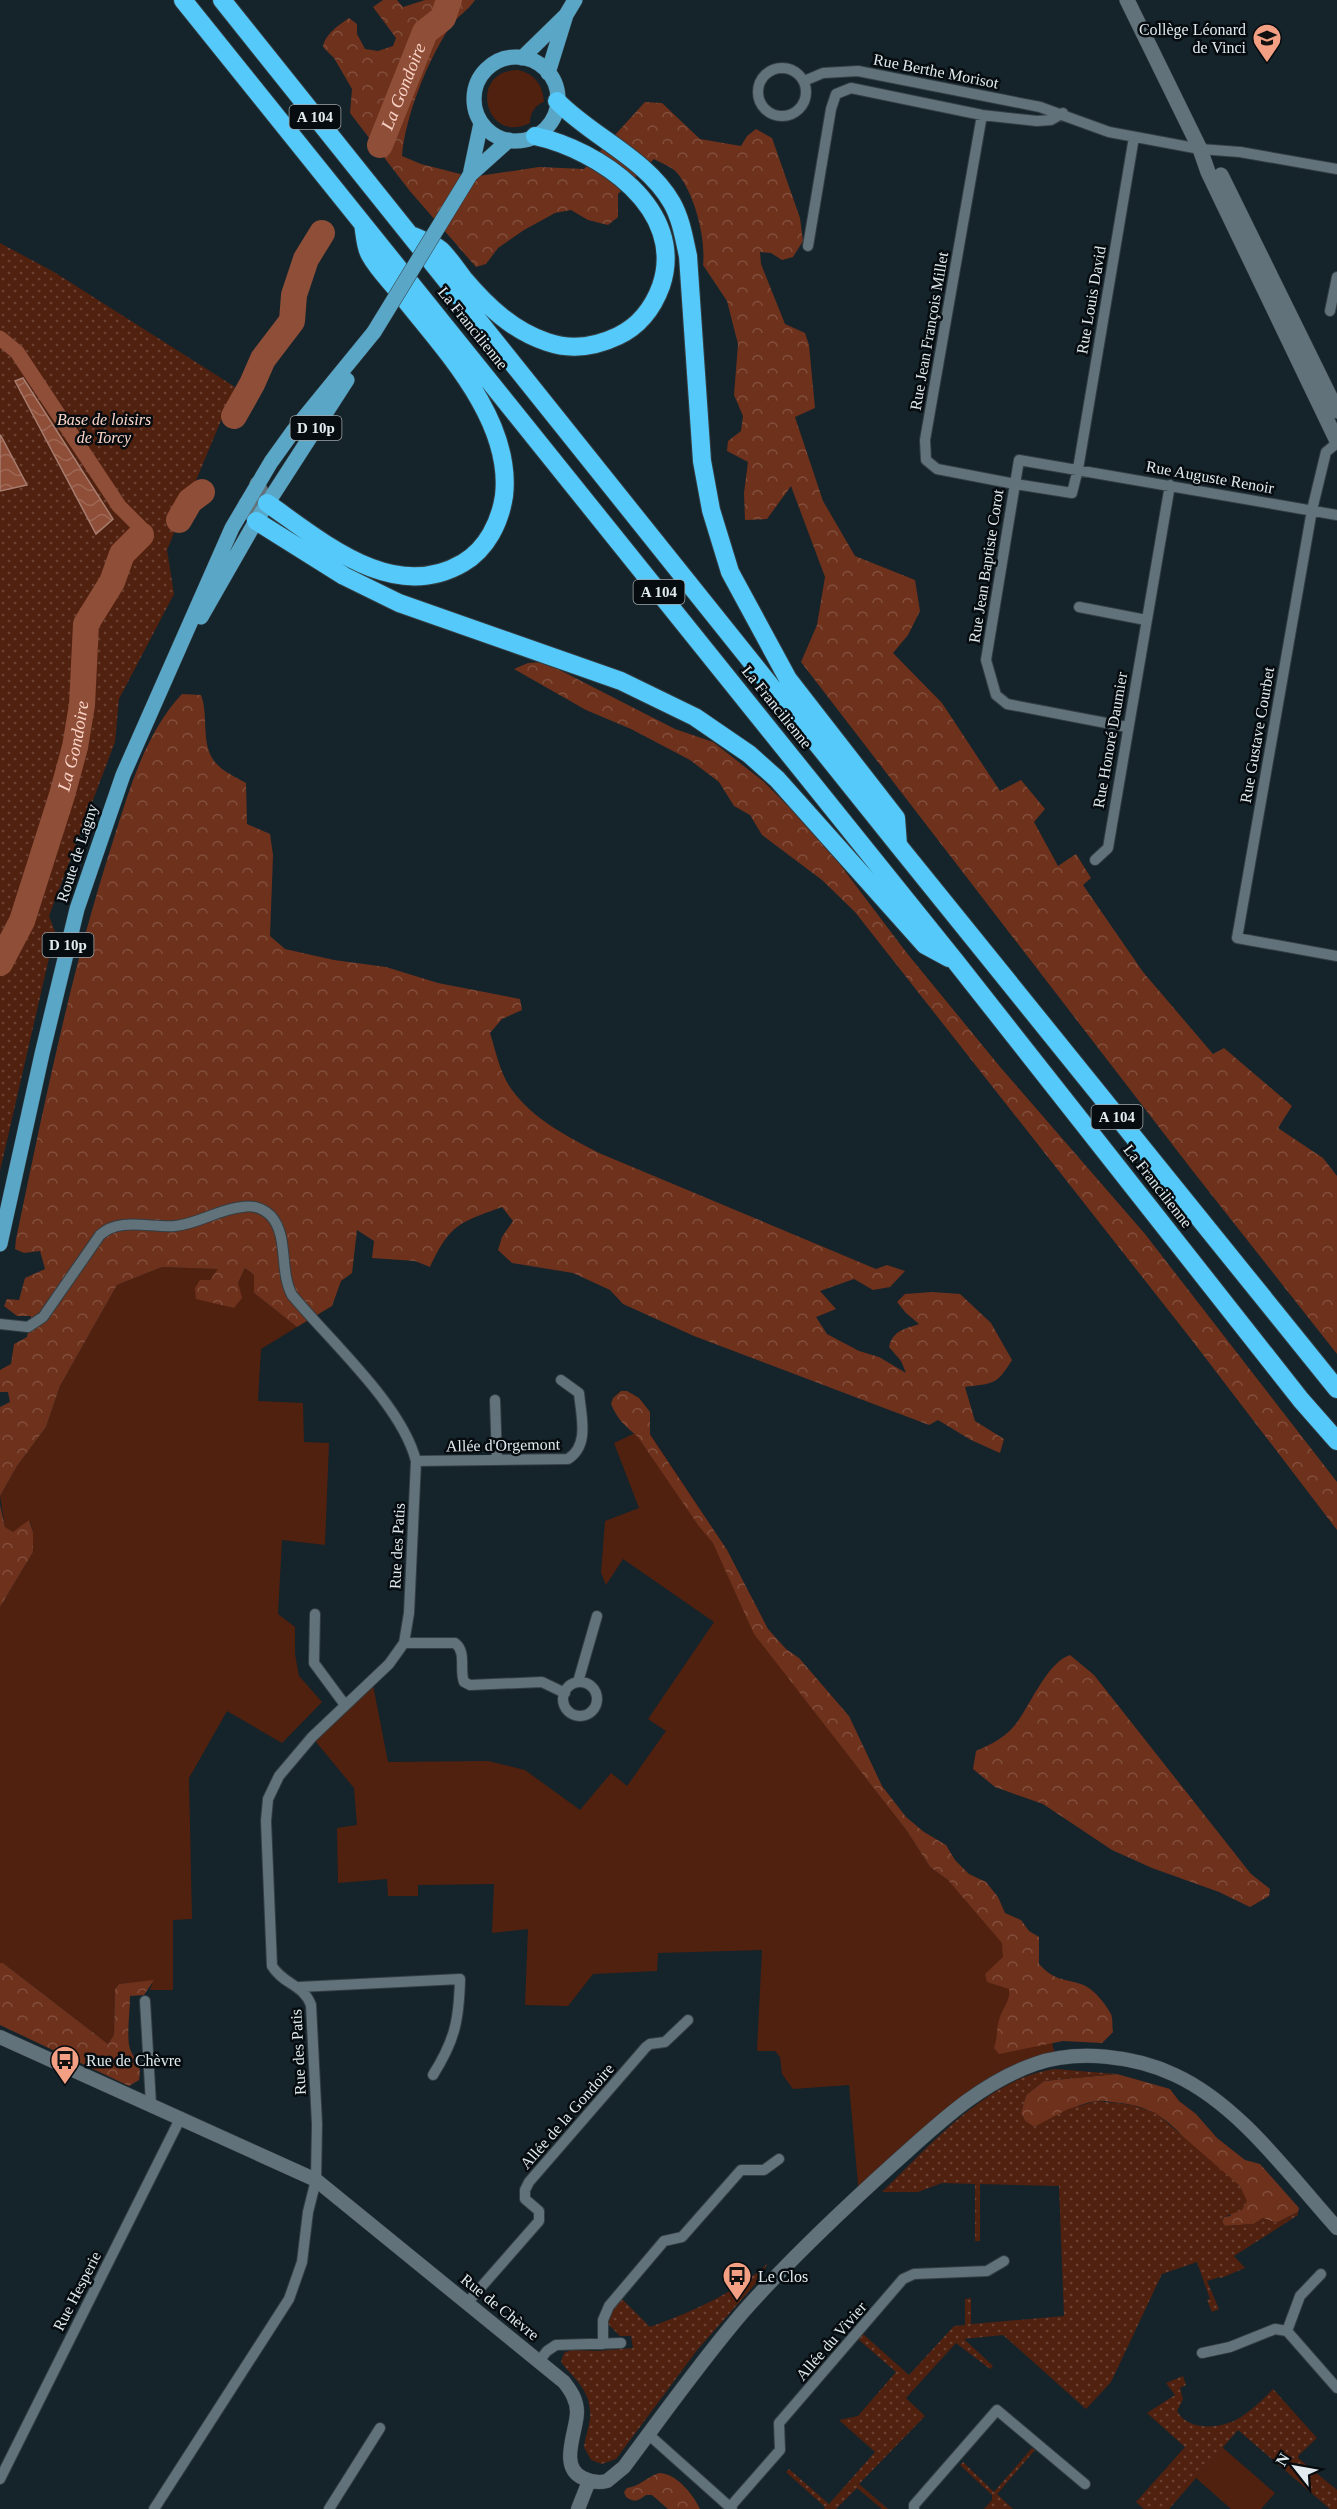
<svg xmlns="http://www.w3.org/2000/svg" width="1337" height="2509" font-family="'Times New Roman',serif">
  <defs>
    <pattern id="forest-crowns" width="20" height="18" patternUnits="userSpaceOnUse" patternTransform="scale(1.5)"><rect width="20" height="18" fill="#6e311c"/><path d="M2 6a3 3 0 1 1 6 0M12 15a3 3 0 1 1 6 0" fill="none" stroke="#824f3d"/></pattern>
    <pattern id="park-dots" width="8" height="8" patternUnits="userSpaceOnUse" patternTransform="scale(1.5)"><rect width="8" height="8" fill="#512110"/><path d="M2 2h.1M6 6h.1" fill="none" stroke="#6a4133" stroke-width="1.8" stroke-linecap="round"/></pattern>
    <pattern id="water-waves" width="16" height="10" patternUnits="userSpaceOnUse" patternTransform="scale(1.5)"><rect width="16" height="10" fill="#8e4e38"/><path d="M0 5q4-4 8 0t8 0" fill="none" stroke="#9e6855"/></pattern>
  </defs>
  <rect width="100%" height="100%" fill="#15232a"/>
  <path fill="#512110" d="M518,70C535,74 543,85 544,102C535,105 530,113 530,123C485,146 467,70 518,70Z
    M162,1267L219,1269L210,1280L217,1303L234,1308L238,1283L245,1268L254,1275V1293L297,1327L261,1349L258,1401L303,1403L304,1442L329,1443L325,1545L282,1540L278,1614L295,1627V1654L299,1676L322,1702L282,1743L227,1711L189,1778L192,1919L173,1920V1990H150L153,1981L119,1984L115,1989L114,2036L108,2044L3,1963H0V1607L33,1552V1532L30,1521L13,1532L5,1527L0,1496L17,1466L46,1427L60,1386L117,1285Z
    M646,1428L727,1550L751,1600L755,1634L907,1831L930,1867L948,1880L1033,1969L1056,2058L992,2084L859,2195L849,2085L793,2089L782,2074L780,2057L775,2051H757L762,1950L658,1953L657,1971L593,1974L568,2006L525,2005L528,1929L492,1933L494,1884L418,1885V1896H388L387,1879L338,1883L337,1828L357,1825L354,1788L312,1737L372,1680L388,1762L488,1761L525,1770L580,1810L611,1773L627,1786L666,1731L648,1719L714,1622L623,1559L606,1585L601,1573L605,1521L639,1508L614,1443Z
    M1222,2447L1275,2493L1261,2509H1231L1196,2478Z"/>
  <path fill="url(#forest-crowns)" d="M383,0H397L403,7L425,0H475C469,10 456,17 450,27C428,59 405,117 402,156L421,164L472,177L539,167L584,169L645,102L662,103L700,139L741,146L747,136L756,129L772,138L800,218L803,241L793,257L782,260L771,253L760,252L761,264L785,324L805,333L809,345L815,408L795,417L823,501L855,556L915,580L920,611L908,635L893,653L942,703L1000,791L1021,780L1045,809L1034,822L1058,866L1076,854L1091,878L1083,885L1143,972L1213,1054L1224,1048L1292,1106L1278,1128L1323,1158L1337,1176V1354L1192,1170L801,662L817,625L825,577L791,486L767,519L745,520L744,493L748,462L727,451L728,441L741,431L743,416L734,395L738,344L727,301L703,265C706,239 695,195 678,174C673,167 661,163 654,159L618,194V217L608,225L588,220L571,210L555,213L524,230L498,248L486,264L476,267L409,190L350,113L352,89L334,58L323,47C325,34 339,25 349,18L357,24V34L365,49L378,51L393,46L396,38L373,7Z
    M544,662L675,729L713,742L763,781L800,818L826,846L906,952L1001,1068L1145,1234L1337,1482V1530L1191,1339L855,912L822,880L762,835L750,815L734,806L719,782L690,760L631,729L586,710L514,669L528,663Z
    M182,694L201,695C210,719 198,750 221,768C228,774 238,778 246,783L247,824L270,834L273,855L270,936L285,949L334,960L386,967L438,983L520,999L522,1010L502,1019L490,1033C496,1052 500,1074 512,1090C534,1120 567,1136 599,1153L876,1269L887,1265L905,1271L890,1287L873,1290L854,1279L820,1291L836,1309L816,1317L827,1334L859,1351L879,1357L906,1373L901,1361L889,1347C893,1330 905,1329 919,1324L906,1313L897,1302L905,1294L932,1292L960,1294L991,1323L1012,1360C996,1386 993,1383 965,1387L975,1421L1004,1439L1000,1453L971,1440L938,1420L929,1425L694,1336L623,1304L610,1290L573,1273L512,1263L498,1250L502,1237L513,1221L502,1207C459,1223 451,1223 430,1267L415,1261L372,1258L374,1241L357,1230L352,1273L341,1281L332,1306L297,1327L254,1293V1275L245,1268L238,1283L242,1298L234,1308L196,1299L195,1288L200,1280H210L218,1269L162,1267L117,1285L60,1386L46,1427L17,1466L0,1496V1407L10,1402L8,1392H0V1370L11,1364L14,1344L27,1337L31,1316H17L4,1306L7,1299L19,1300L25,1278L45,1269L40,1251L24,1253L15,1249L16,1239C44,1105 71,971 113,841C129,791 145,733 182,694Z
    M621,1391H627L639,1398L650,1412V1435L727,1550L768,1629L786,1649L799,1658L849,1716L882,1786L906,1817L924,1832L946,1845L955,1860L969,1874L986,1882L998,1897L1005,1913L1021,1920L1029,1931L1039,1937V1964C1055,1981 1062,1978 1081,1984C1093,1988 1105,2003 1111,2014C1113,2019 1112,2027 1113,2032L1102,2043L1063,2041L999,2054L994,2048C998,2038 996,2029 999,2020C1002,2008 1011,2001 1009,1989L987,1982L985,1974L1003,1957L1002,1943L948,1880L930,1867L907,1831L754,1634L713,1543L698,1525L638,1437C626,1427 617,1419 611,1404L613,1398Z
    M0,1505L5,1527L13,1532L29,1520L33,1532V1552L0,1607Z
    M1070,1655L1094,1675L1251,1874L1270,1889L1269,1896L1250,1907L1219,1892L1152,1868L1112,1850L1043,1804L995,1787L973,1769L976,1751C992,1744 1008,1736 1018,1721C1031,1703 1048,1662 1070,1655Z
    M0,1963H3L108,2044L114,2035L115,1989L119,1984L154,1980L144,1995L130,1996C130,2011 127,2030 129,2045C132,2060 143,2061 139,2080L129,2086L0,2025Z
    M1117,2074L1170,2089L1179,2101L1196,2114L1217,2138L1245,2160L1260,2164L1299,2208L1298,2212L1276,2223L1263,2218L1254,2224L1225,2226L1222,2222L1224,2217L1231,2216C1203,2168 1183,2109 1120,2103C1113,2103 1104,2100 1097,2101C1074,2104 1055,2118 1034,2127L1025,2121L1021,2113L1026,2095L1044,2081Z
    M659,2473C676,2473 693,2494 700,2509H668L652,2495H646C638,2501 635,2503 626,2497L624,2492L627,2488C640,2486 647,2477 659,2473Z"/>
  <path fill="url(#park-dots)" d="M0,243L54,272L235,387L167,550L174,594L119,699L115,742L49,916L55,932L0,1171Z
    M1055,2069L1117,2074L1044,2081L1026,2095L1021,2113L1025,2121L1034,2127L1068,2109L1097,2101L1132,2105L1156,2113L1240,2186L1247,2201L1242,2210L1224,2217L1222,2222L1225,2226L1254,2224L1263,2218L1276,2223L1298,2212V2215L1234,2256L1245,2268L1221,2278L1220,2277L1207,2281L1219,2309L1212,2312L1207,2300L1210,2299L1197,2262L1162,2274L1111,2382L1086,2409L1003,2335L964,2339L993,2366L990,2369L956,2343L906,2398L925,2416L859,2484L888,2509H882L857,2488L836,2509H824L825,2507L786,2472L789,2469L829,2504L875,2452L839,2420L858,2416L896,2372L858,2339L863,2334L909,2375L954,2326L965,2325V2299L971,2298V2324L1064,2316L1059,2186L980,2184V2241H975V2184L942,2183L918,2192H882C928,2147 989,2077 1055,2069Z
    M768,2263L758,2281L698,2349L616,2459L602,2464L591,2460L584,2447C585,2437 589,2428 590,2419C592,2391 576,2381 561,2362L564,2353L571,2350L598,2351L633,2348L631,2336H620L608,2324L609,2314L621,2298L650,2327C691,2312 736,2293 768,2263Z
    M1183,2376L1186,2385L1180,2388L1183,2399L1177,2411C1188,2432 1223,2429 1241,2417C1252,2410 1264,2399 1273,2389L1317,2438L1299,2455L1298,2458L1337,2490V2509H1330L1238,2430L1169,2509H1144L1136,2502L1185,2447L1147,2413L1175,2395L1166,2383Z
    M1032,2448L1035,2450L997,2494L1013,2509H984L992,2500V2495L960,2465L963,2462L994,2492Z"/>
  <path fill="url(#water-waves)" stroke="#a77d6f" stroke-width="1.5" d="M23,378L113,519L96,534L15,381Z
    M0,435L1,436L27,485L0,491Z"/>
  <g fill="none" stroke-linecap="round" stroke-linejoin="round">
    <path stroke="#8e4e38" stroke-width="15" d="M0,338L17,352L119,506L140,527L141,535"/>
    <g stroke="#8e4e38" stroke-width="26">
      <path id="s1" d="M380,145L425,32L443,18L449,0"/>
      <path d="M234,416L252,384L263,359L292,321L294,295L306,259L322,233"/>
      <path d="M179,520L190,501L202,492"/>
      <path id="s2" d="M0,963L22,921L62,795L75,747L82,705L86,624L112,582L122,554L141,535"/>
    </g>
    <g stroke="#333e43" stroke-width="12">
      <path id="minor" d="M758 92a24 24 0 1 1 48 0a24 24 0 1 1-48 0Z
        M804,81L823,73L858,71L1040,107L1109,132L1200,149L1240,152L1337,169
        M982,115L925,440L926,460L937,469L1015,484L986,660L996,695L1007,704L1127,727
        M1134,137L1078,469L1072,493L1015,484L1019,460L1337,515
        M808,246L831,109L836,94L851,88L982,115L1037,121L1051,120L1063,113
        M1330,311L1337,277
        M1337,443L1326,452L1312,510L1237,938L1337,956
        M1079,607L1146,620
        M1095,860L1108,848L1170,485
        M0,1324L28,1327L43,1317L100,1235C119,1217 150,1228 175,1226C198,1224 219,1209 242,1207C252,1205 263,1208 271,1216C289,1236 279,1271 292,1295C330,1341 402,1405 416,1461L409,1613L404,1643L389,1664L312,1737L279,1776L268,1799L266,1821L272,1966C283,1984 304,1985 311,2005L317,2124L316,2180L308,2212L302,2262L289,2299L154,2509
        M495,1400L497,1460
        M416,1461L568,1459C590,1445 581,1416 579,1393L561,1380
        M315,1614L314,1663L345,1705
        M404,1643H455C467,1652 459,1670 464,1682L470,1685L542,1682L565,1693
        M578,1682L597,1616
        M563 1699a17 17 0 1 1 34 0a17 17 0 1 1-34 0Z
        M299,1987L460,1979C459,2020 455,2040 433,2075
        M145,2001L151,2104
        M468,2302L539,2221V2211L525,2199V2190L529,2182L646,2047L650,2044L665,2042L688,2020
        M1287,2331L1300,2296L1321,2274
        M603,2344V2320L609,2306L664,2241L682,2237L741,2170H764L779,2159
        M1202,2353L1230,2347L1275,2329L1287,2331L1337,2388
        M539,2361L547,2351L556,2345L621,2343
        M648,2434L732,2509
        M0,2479L181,2117
        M730,2507L780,2450L779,2423L903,2279L914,2274L987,2271L1004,2261
        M329,2509L380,2428
        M914,2509V2505L997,2410L1085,2484"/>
    </g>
    <g stroke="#333e43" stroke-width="15">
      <path id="tertiary" d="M0,2037L316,2180L564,2382C571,2391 577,2400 577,2412C577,2431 558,2467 583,2478C591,2482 599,2483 607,2481L624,2467C663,2415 701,2361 743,2312C790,2259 840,2212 892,2165C937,2125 978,2084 1035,2064C1078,2049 1135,2056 1175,2075C1240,2105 1290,2176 1337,2228
        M578,2509L589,2481"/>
    </g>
    <g stroke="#333e43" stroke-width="16">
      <path id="secondary" d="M1127,0L1200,149L1208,172L1337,441
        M1221,175L1337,411
        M256,521L246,504L267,503L257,484"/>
    </g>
    <g stroke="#333e43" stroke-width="16">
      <path id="primary" d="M474 99a42 42 0 1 1 84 0a42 42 0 1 1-84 0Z
        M522,58L566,15L575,0
        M548,73L566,15
        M470,175L481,123
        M470,175L509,140
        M201,617L256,521L347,380
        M0,1244L42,1054L77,909L123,775L232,528L271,462L294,430L374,332"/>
    </g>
    <g stroke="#333e43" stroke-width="20">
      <path id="motorway" d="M183,0L956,962L1301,1400L1337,1441
        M222,0L898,845L1337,1389
        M557,101C592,137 646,158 672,203C681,219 684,238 688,256L702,461L711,510L730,572L788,679L896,818L898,845
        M413,236C422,240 434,244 441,250C450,259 457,270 464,279C487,306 513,331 547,342C570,350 595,347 618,336C639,326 653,308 661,286C687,209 599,150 535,136
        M267,503C323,542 393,604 463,563C487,549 500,522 504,496C513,419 442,347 398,291C389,280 377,268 370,255C365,247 365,234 363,224
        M256,521L344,576L399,603L621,681L695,717L749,754L777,779L925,945L949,958"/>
    </g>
    <use href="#minor" stroke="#61727a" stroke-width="10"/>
    <use href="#tertiary" stroke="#61727a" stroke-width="14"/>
    <use href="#secondary" stroke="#61727a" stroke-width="15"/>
    <use href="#primary" stroke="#59a6c7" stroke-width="15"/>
    <use href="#motorway" stroke="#54c9fa" stroke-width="18"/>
    <g stroke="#333e43" stroke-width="16" stroke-linecap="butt">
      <path id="primary-bridge" d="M374,332L470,175"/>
    </g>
    <use href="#primary-bridge" stroke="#59a6c7" stroke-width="15"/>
  </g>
  <defs>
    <g id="school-pin" transform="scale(1.5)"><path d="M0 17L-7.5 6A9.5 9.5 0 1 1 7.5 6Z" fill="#f39f83" stroke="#060c0f"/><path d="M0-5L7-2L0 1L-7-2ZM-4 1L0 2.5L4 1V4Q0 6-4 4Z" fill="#111"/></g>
    <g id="bus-pin" transform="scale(1.5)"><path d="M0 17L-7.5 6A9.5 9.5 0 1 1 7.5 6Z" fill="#f39f83" stroke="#060c0f"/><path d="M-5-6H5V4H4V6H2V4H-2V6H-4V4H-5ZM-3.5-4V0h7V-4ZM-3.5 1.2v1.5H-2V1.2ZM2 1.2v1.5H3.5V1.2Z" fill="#111"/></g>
  </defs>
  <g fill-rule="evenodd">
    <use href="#school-pin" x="1267" y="38"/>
    <use href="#bus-pin" x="65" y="2060"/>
    <use href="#bus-pin" x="737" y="2276"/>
  </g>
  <g text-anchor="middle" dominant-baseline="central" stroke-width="5" stroke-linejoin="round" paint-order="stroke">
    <g fill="#060c0f" stroke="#9fa7ac" stroke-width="1.5">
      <rect x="289.5" y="105" width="51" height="24" rx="4.5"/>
      <rect x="290.5" y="416" width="51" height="24" rx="4.5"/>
      <rect x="633.5" y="580" width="51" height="24" rx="4.5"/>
      <rect x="42.5" y="933" width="51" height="24" rx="4.5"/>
      <rect x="1091.5" y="1105" width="51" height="24" rx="4.5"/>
    </g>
    <g font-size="15" font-weight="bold" fill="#e1eaef">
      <text x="315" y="117">A 104</text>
      <text x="316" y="428">D 10p</text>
      <text x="659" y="592">A 104</text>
      <text x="68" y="945">D 10p</text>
      <text x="1117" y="1117">A 104</text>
    </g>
    <g font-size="16" fill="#e1eaef" stroke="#060c0f" text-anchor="start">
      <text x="1246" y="29" text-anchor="end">Collège Léonard<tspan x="1246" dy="18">de Vinci</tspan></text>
      <text x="86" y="2060">Rue de Chèvre</text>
      <text x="758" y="2276">Le Clos</text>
    </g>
    <g font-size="16" fill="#e1eaef" stroke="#060c0f">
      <text transform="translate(936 71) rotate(11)">Rue Berthe Morisot</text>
      <text transform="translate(1091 300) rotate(-80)">Rue Louis David</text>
      <text transform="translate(473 328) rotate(51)">La Francilienne</text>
      <text transform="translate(929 331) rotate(-80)">Rue Jean François Millet</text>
      <text transform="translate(1210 477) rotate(10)">Rue Auguste Renoir</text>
      <text transform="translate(986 566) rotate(-81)">Rue Jean Baptiste Corot</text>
      <text transform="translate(777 707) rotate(51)">La Francilienne</text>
      <text transform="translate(1257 735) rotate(-80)">Rue Gustave Courbet</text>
      <text transform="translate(1110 740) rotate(-80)">Rue Honoré Daumier</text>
      <text transform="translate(77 853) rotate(-72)">Route de Lagny</text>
      <text transform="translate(1158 1186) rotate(52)">La Francilienne</text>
      <text transform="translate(503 1445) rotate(-1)">Allée d'Orgemont</text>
      <text transform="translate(397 1546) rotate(-87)">Rue des Patis</text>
      <text transform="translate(298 2052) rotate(-93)">Rue des Patis</text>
      <text transform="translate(567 2116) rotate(-49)">Allée de la Gondoire</text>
      <text transform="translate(77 2291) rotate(-63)">Rue Hesperie</text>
      <text transform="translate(500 2307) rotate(39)">Rue de Chèvre</text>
      <text transform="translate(831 2341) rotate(-49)">Allée du Vivier</text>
    </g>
    <g font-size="16" font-style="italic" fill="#fcd4c6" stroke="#060c0f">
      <text x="104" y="419">Base de loisirs<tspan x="104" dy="18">de Torcy</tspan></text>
    </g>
    <g font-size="18" font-style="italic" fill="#fcd4c7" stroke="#060c0f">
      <text stroke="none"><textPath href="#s1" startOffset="63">La Gondoire</textPath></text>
      <text stroke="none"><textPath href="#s2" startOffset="230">La Gondoire</textPath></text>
    </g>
  </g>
  <g transform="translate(1295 2467) rotate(301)" stroke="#060c0f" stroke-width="4.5" paint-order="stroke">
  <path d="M0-4.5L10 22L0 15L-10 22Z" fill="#e1eaef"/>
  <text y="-9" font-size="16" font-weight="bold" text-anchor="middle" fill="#e1eaef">N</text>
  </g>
</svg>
